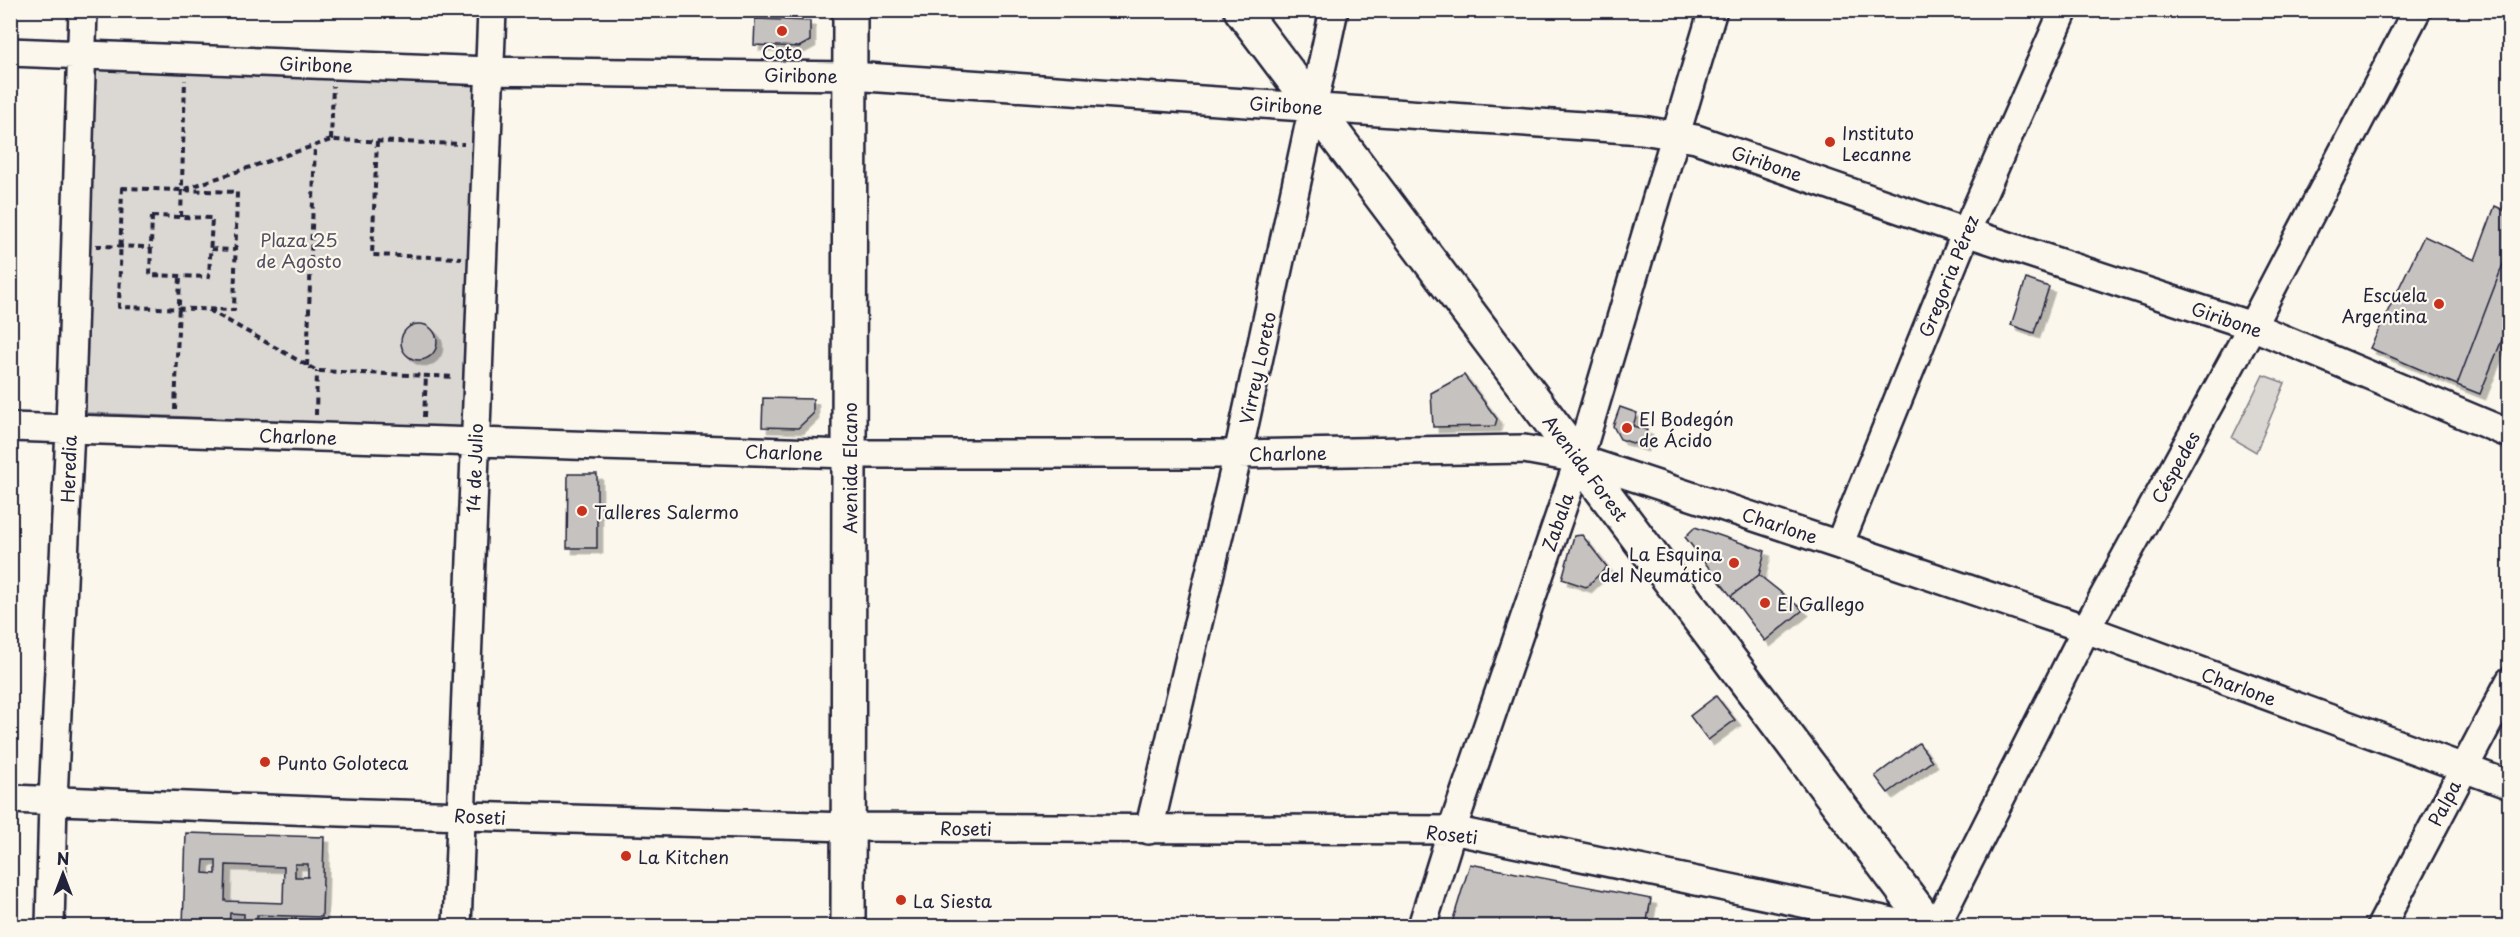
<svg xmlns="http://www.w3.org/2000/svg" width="2520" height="937" font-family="'Playpen Sans',sans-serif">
  <defs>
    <filter id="shadow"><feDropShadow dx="5.5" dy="5.5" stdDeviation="0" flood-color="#0004"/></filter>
  </defs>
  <rect width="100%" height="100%" fill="#fbf7ec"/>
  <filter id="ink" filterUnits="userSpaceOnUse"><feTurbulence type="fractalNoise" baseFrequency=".0167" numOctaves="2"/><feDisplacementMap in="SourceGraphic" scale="12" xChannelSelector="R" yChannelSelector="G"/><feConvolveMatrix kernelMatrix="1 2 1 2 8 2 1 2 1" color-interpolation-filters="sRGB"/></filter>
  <g filter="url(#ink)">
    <path fill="#ebe7df" d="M186,833L324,837L321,926H183Z"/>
    <path fill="#dbd8d3" stroke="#7e7d87" stroke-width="1.5" d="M94,69L480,84L465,428L86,413Z
      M2263,375L2285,383L2256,452L2232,438Z"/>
    <path fill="#c6c2c0" stroke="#22223b" stroke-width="1.5" fill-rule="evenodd" filter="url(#shadow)" d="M755,19L810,21V41L799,47L754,45Z
      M2495,206L2510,213V246L2457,385L2370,348L2424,236L2475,260Z
      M2510,246V320L2480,394L2457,385Z
      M2026,279L2049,287L2034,333L2011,325Z
      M401 342a18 18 0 1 1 36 0a18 18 0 1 1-36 0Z
      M1464,375L1497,419L1495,426L1433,427L1431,393Z
      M763,398L813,399V414L798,428L762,427Z
      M1620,407L1637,413L1633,426L1647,430L1642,446L1620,439L1613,426Z
      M568,474H597V548H567Z
      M1695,527L1765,551L1759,575L1731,596L1685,537Z
      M1582,535L1607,567L1586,587L1562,579L1574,536Z
      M1759,575L1803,610L1765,641L1731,596Z
      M1716,696L1735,720L1708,740L1690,716Z
      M1919,743L1932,761L1888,793L1875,776Z
      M186,833L324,837L322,917L257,915V926H244V914L230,913L229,926H183ZM204,860H216V874L203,873ZM295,864H308V877H295ZM226,865L284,867L283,903L225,901Z
      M1470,864L1651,899L1646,926H1451Z"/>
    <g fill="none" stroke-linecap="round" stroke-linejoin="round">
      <g stroke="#22223b" stroke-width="32">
        <path id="minor" d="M10,52L489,71L851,76L1642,130L1696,139L1966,232L2252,326L2510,434
          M10,427L849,454H1238L1524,449L1579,459L1839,545L2086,629L2510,785
          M1839,545L1966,232L2064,10
          M10,799L365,813L848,827L1452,830L1912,926
          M1149,830L1238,454L1334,10
          M50,926L53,800L70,429L83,10
          M457,926L492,10
          M1422,926L1452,830L1579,459L1713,10
          M1936,926L2086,629L2252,326L2417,10
          M2381,926L2510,681"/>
      </g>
      <g stroke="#22223b" stroke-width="38">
        <path id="major" d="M1241,10L1930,926
          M848,926L850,10"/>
      </g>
      <path stroke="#22223b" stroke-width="4" stroke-dasharray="6 4.5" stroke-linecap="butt" d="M331,140L333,86
        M377,141L372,255L462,258
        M122,188L237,192L234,310L119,307Z
        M185,189L331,140L464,144
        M152,216L212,218L209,277L150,275Z
        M181,217L185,80
        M96,246L150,247
        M211,249L235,250
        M209,310L317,371L455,377
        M307,366L315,145
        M175,410L180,276
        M316,415L317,371
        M424,417L426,376"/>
      <use href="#minor" stroke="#fbf7ec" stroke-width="27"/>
      <use href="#major" stroke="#fbf7ec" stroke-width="33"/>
    </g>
  </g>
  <g fill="#c8321e" stroke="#fbf7ec" stroke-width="2">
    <circle cx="782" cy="31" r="6"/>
    <circle cx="1830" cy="142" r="6"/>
    <circle cx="2439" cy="304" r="6"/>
    <circle cx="1627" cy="428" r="6"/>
    <circle cx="582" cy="511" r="6"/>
    <circle cx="1734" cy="563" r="6"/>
    <circle cx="1765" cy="603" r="6"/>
    <circle cx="265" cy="762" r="6"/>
    <circle cx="626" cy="856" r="6"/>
    <circle cx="901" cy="900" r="6"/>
  </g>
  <g text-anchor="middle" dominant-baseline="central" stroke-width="4.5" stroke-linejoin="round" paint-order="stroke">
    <g font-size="18" fill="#22223b" stroke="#fbf7ec" text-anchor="start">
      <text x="782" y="51" text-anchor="middle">Coto</text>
      <text x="1842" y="132">Instituto<tspan x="1842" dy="21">Lecanne</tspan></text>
      <text x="2427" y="294" text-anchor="end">Escuela<tspan x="2427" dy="21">Argentina</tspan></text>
      <text x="1639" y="418">El Bodegón<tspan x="1639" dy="21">de Ácido</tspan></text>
      <text x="594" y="511">Talleres Salermo</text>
      <text x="1722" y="553" text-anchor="end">La Esquina<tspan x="1722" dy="21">del Neumático</tspan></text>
      <text x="1777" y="603">El Gallego</text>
      <text x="277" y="762">Punto Goloteca</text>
      <text x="638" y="856">La Kitchen</text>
      <text x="913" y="900">La Siesta</text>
    </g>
    <g font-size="18" fill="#22223b" stroke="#fbf7ec">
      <text transform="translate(316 64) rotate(2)">Giribone</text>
      <text transform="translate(801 75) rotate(1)">Giribone</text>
      <text transform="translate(1286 105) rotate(4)">Giribone</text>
      <text transform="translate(1767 163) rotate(19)">Giribone</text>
      <text transform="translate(1948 276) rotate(-68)">Gregoria Pérez</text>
      <text transform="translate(2227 319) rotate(19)">Giribone</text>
      <text transform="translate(1257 368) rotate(-78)">Virrey Loreto</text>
      <text transform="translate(298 436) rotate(2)">Charlone</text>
      <text transform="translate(784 452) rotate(2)">Charlone</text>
      <text transform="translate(1288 453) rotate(-1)">Charlone</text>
      <text transform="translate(2175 467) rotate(-61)">Céspedes</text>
      <text transform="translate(474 468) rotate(-88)">14 de Julio</text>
      <text transform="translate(849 468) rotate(-90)">Avenida Elcano</text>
      <text transform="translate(1586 468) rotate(53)">Avenida Forest</text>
      <text transform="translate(68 469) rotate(-88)">Heredia</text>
      <text transform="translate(1557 522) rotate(-71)">Zabala</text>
      <text transform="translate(1780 525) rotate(18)">Charlone</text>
      <text transform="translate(2239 686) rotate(20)">Charlone</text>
      <text transform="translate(2444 803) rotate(-63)">Palpa</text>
      <text transform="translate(480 816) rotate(3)">Roseti</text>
      <text transform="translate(966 828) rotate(1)">Roseti</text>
      <text transform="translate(1452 834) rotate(6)">Roseti</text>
    </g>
    <g font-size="18" fill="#505061" stroke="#fbf7ec">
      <text x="299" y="239">Plaza 25<tspan x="299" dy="21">de Agosto</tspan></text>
    </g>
  </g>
  <rect width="2520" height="937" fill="none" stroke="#fbf7ec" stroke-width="36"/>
  <rect x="18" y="18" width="2484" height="901" fill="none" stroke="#22223b" stroke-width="2" filter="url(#ink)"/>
  <g transform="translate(63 874)" stroke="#fbf7ec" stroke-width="4.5" paint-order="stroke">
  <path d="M0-4.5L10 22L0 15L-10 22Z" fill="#22223b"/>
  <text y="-9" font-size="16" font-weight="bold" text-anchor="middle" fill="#22223b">N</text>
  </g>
</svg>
